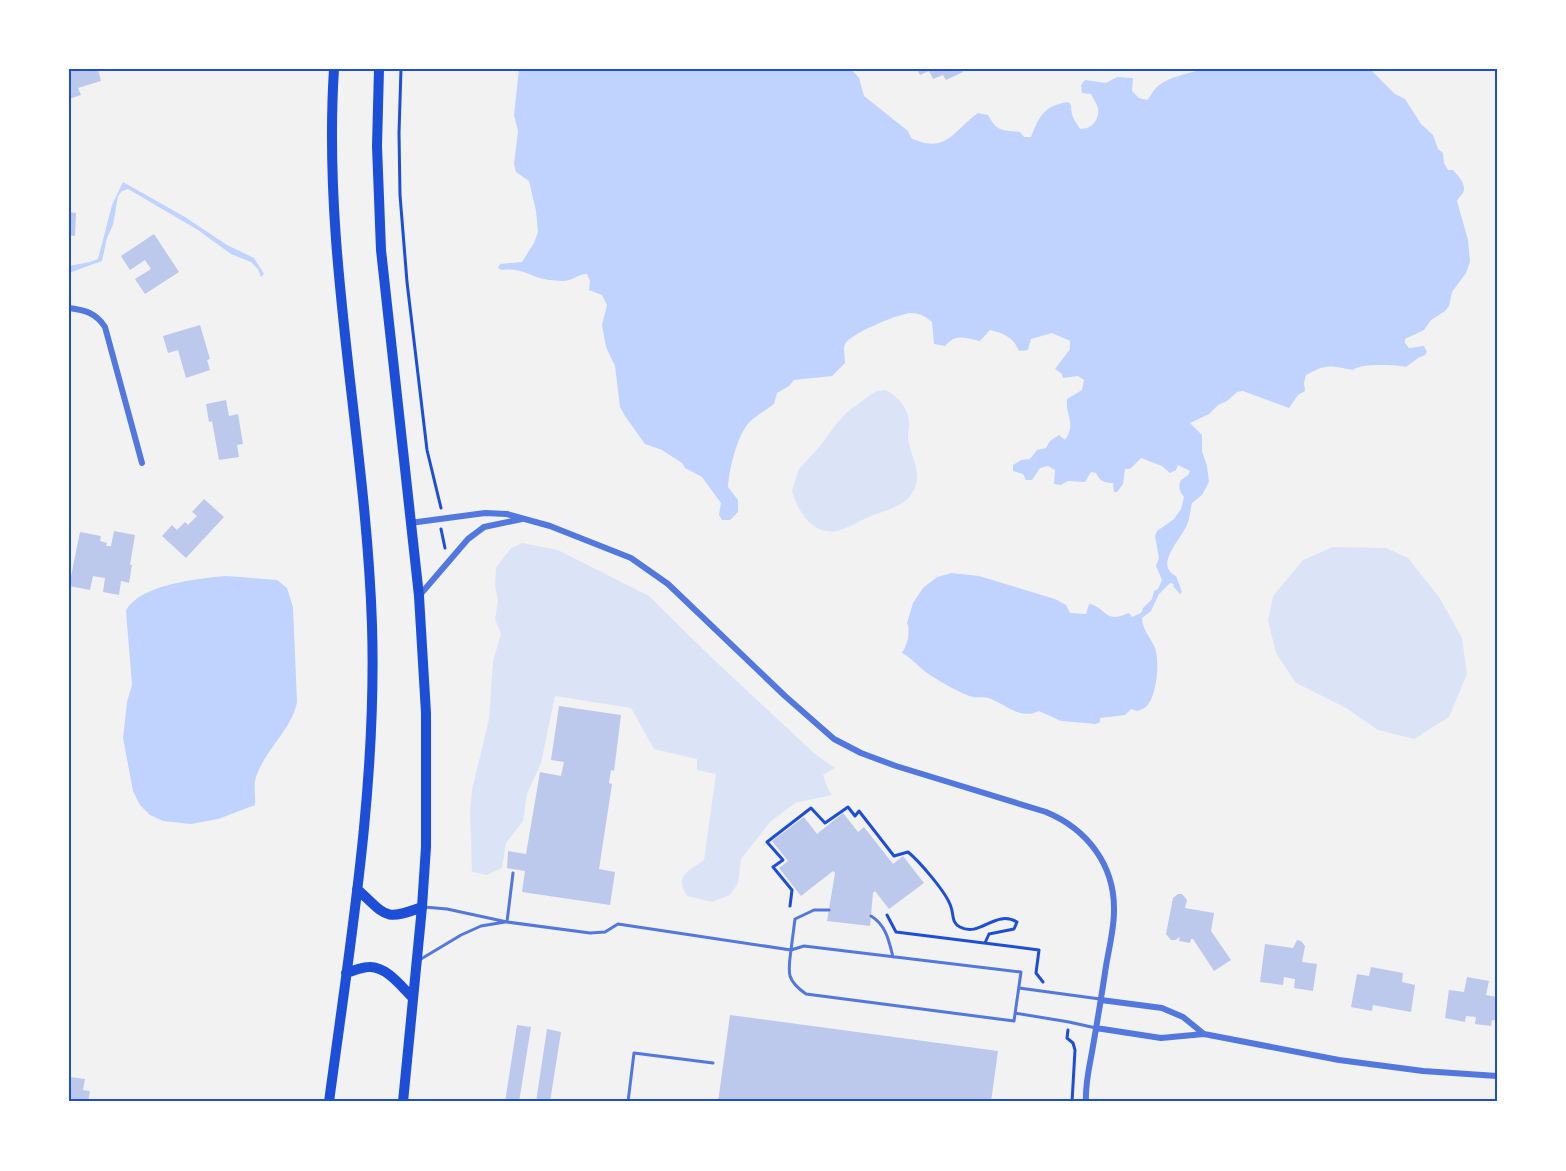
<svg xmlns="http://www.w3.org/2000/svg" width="1566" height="1171" font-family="'Fira Sans Condensed',sans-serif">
  <rect width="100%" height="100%" fill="#f2f2f2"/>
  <path fill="#dbe4f7" d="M886,390C898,397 908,407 909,422C910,426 908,431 908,435C908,452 921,467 916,485C909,507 887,509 869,517C859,521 850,527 840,530C815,538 798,513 792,491L799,469L820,446L837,423L846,413L870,395L877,391Z
    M522,543L558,550L649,596L710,656L815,754L835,768L823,775L828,789L832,795L795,803L770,822L741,859L738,883L730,895L712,902L687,896C674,875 688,872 704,860L716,774L697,770V759L654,749L631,708L555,696L541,763L527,794L523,821L506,843L502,868L487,875L472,872L470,811L472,790L489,719L493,661L501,634L495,619L498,601L495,585L496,568L510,549Z
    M1333,547L1386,548L1408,558L1439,597L1462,638L1467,674L1449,717L1414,739L1378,730L1346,708L1296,683L1276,653L1268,621L1273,596L1303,560Z"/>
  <path fill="#bfd3fe" d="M519,69H851L859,78L864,96L908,131L911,138C946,155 954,130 978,113L988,115C997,132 1002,130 1020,132L1024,137H1031C1039,117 1043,106 1068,102L1071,105C1071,116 1074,120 1080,129C1091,130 1100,120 1098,108C1097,104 1093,98 1091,94L1082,93L1081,85L1085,80L1106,83L1117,77L1133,78L1132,91L1139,98L1147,100C1151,96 1152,92 1156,88C1168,76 1188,74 1203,69H1370L1395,94L1405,99L1421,124L1433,135L1438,149L1443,153L1444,163L1448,170H1453C1458,176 1467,184 1463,193C1461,196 1458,198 1457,201L1468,240L1470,262L1466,273L1452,292L1449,306L1445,311L1431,320L1424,330L1405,339V343L1409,348L1424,346L1427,352L1425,355L1418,358L1406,367C1395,365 1361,363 1353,370C1330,366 1328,363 1306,375L1304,383L1305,391L1298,395L1289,408L1243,391L1237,392L1227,401L1218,405L1209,414L1190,423L1202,435V451L1207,466L1209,482L1202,495L1192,503C1190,510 1190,520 1186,527C1180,540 1154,566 1176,576L1182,592L1180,594L1173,586L1174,584L1170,583L1159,594L1151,611L1142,618C1142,629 1151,638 1155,648C1160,662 1157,696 1146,707C1143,709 1140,710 1137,711L1131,709L1125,715L1100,718V722L1096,724L1061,721L1039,711C1020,720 1007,705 991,699C984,696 979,698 973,697C961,694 941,682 930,675C919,668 912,658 902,653C907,645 911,632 907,623L913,603L923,588L937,577L952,573L979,576L1055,599L1066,605L1070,613L1086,614L1089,604C1100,605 1105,617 1115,617C1120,617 1125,614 1129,613L1132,617L1141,613L1143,608L1152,599L1154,591L1158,589L1162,580L1156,566L1159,558L1155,536L1157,531L1174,519L1181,509L1184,497C1179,491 1178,487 1181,480L1188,475L1190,471L1178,465L1176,470L1170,473L1162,466L1141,458L1130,469H1125L1123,484L1117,492H1114L1113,483C1104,483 1100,481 1096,473L1091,472L1085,482L1068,481L1061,485L1054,484L1055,470L1048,466L1040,468L1032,480H1026L1023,474L1013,471V465L1021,460L1030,459L1037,450L1046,448L1050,441L1059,435L1065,440C1077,422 1065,417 1067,399L1082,390L1084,380L1078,376L1063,378L1062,374L1055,369L1070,349V341L1052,333L1031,339L1028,350L1019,351C1014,338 1004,333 990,330L980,341C965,338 956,333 945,346L934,344L932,322C925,316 919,313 910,313C898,314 850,334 845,344C843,349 845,357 845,363L832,376L794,380L789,386L777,393L774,404C764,412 752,417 745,428C736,442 729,470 728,487L738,500V512L730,520H722L719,515L721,503L702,477L685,468L682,463L662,450L645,444L625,416L620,407L615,366L606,347L602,325L607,305L602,295L589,290L590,281L587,274C580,274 576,278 569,280C563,282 556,280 549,280C533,278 519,266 502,270L498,268L500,264L522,262L534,243L538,232L536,211L529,181L516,172L514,164L518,131L514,115Z
    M123,182L185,217L227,245L254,258L264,274L261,277L258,269L251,262L231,254L198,230L128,189L122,191L118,196L113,225L107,238L102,261L69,273V266L90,262L98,259L112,205Z
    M226,576L277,580L287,588L293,607L297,702C292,729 265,750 256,777C253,787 256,796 255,805L218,819L191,824L163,821L150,815L140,805L133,791L123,738L127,702L132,685L126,611C138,585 200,578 226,576Z"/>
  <path fill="#bdc9ec" d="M69,69H98L101,81L78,88L81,95L69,99Z
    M917,69H962L963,72L946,80L943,75L933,79L929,71L920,75Z
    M69,212L76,213L75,236L69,235Z
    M154,234L179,272L145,294L135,279L151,269L145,260L130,270L121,256Z
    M200,325L210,359L207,360L210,370L186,378L178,350L168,353L163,336Z
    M226,400L229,416L238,414L243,444L237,445L239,457L219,460L212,421L209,422L206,404Z
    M204,499L224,517L186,558L162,536L172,525L177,530L185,522L188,525L197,516L192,512Z
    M114,531L135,535L130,565H132L129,583L121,581L119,595L103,592L105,578L93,576L90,590L69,586L80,532L101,536L100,541L107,543L106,546H111Z
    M559,706L621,715L614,771L611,770L609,783L612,784L599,869L615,872L610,905L522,892L525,871L507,868L508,851L526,854L540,772L561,776L564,762L551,760Z
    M843,813L858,832L864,827L893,864L903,856L924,883L889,909L875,891L873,893L870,926L827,921L835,873L833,871L801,896L779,868L788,861L772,841L804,817L817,834Z
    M1178,894H1182L1187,900L1185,908L1214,913L1211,931L1231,960L1214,971L1193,939H1191L1190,943L1179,941L1180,937L1175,940H1171L1166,934L1173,898Z
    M1297,940L1301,941L1305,946L1302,962L1317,964L1313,991L1294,988L1295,979L1284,977L1283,985L1260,982L1265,944L1293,948Z
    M1371,967L1403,973L1402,982L1415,985L1411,1012L1373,1005L1372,1011L1351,1007L1357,974L1369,976Z
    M1467,977L1489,981L1486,995L1497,997V1020H1492L1491,1026L1475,1024L1476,1017L1466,1016L1465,1022L1445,1018L1449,990L1464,992Z
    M730,1015L998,1051L991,1102H718Z
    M517,1025L531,1027L519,1102H505Z
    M547,1029L561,1032L550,1102H536Z
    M69,1077L85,1079L83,1090L90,1091L88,1102H69Z"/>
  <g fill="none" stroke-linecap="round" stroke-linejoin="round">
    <path stroke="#1d4ed8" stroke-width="3" d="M401,69L399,133L400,195L407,282L427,450L441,508
      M441,529L445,548
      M790,906L792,890L773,867L783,860L767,842L811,808L825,823L848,807L855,816L859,811L894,856L908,852C919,861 947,893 951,907C954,915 951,922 960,927C980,938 995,909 1017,922L1014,929L989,934L985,943
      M887,915L896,932L1039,950L1036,973L1043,982
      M1068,1030L1067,1038L1073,1043L1075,1050L1072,1102"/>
    <path stroke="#5277de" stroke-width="3" d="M424,907L447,909L507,922L590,933L605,932L618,924L791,950L795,919L814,910H829
      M871,916C886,925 889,941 893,957
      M507,922L513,873
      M804,946L1021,972L1014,1021L806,994C786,980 788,973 791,950Z
      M421,959L461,935L481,926L505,922
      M1019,988L1100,999
      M1015,1013L1069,1022L1096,1028
      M628,1102L634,1053L713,1063"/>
    <path stroke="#5277de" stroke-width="6" d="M69,308C85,310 96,313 105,327L142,463
      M410,523L485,513L507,514L550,526L631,558L668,584L785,696L834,739L861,753L896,766L1046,812C1087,829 1115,865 1114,911C1114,929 1109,948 1106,966C1102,994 1097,1023 1092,1052C1089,1068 1085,1085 1086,1102
      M419,596L468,539L484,527L522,519
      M1101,1000L1162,1008L1183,1017L1204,1034
      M1096,1028L1161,1038L1204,1034L1339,1060L1423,1071L1497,1076"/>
    <path stroke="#1d4ed8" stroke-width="10" d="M379,69L377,146L381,250L419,596L426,713V847L422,907L403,1102
      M357,889C386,915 383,922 422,907
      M346,973C353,971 362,967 369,967C386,966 401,986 412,997
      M329,1102C350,944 377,785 372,625C366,439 322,256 334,69"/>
  </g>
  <rect width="1566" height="1171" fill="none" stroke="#ffffff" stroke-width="141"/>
  <rect x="70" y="70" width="1426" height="1030" fill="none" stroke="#1d4ed8" stroke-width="2"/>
</svg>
